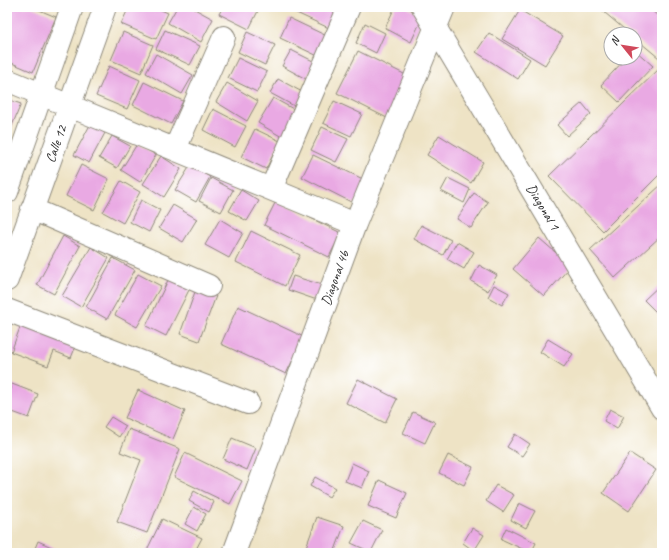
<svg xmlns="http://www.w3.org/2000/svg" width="669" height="560" font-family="Caveat,sans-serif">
  <rect width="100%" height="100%" fill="#fff"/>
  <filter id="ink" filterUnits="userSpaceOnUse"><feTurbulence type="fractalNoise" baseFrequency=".025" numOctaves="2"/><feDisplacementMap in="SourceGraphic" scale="8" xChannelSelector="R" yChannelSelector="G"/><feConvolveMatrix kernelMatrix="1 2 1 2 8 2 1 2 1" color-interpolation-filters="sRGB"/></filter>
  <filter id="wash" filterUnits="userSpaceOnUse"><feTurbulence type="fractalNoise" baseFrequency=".012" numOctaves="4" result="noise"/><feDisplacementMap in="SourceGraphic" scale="16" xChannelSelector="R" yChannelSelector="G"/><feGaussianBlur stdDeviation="0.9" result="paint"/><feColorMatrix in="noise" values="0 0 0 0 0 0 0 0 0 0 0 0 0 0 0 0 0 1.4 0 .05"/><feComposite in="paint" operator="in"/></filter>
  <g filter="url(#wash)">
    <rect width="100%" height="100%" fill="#eee3c5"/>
    <g id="blocks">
      <path fill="#e9a9e3" d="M10,7H32L56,17L33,72L7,61V14Z
        M129,7H154L168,13L156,39L121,24Z
        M177,7H191L213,19L201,42L168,23Z
        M223,7H260L249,29L219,14Z
        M292,7H341L331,29L290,10Z
        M395,7H406L423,16L411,42L385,28Z
        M598,7H647L662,19V55L659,58L635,38V34H630Z
        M520,10L563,36L545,65L502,39Z
        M289,18L329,37L320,57L280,38Z
        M365,23L385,33L376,53L356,43Z
        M165,30L200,46L190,65L156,49Z
        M123,32L153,45L141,73L111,60Z
        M247,32L275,45L265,65L238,52Z
        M489,33L530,59L518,79L476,52Z
        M291,50L315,62L306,79L282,66Z
        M635,50L653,66L619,102L601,85L626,58H635Z
        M358,51L408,76L387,118L337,93Z
        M156,54L193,75L182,94L146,73Z
        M238,58L267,72L257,92L228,78Z
        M109,66L140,80L127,109L96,96Z
        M662,66V172L603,231L549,176Z
        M278,79L304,93L296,107L270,93Z
        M144,82L183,101L171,124L133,105Z
        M227,83L258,101L247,121L216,102Z
        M273,98L297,111L282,137L258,123Z
        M7,99L21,104L9,133L7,132Z
        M334,101L362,114L351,136L323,123Z
        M582,103L591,114L567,136L557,125Z
        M213,109L246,126L235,147L203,130Z
        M90,125L105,133L89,163L74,155Z
        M322,127L348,139L336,162L311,150Z
        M255,129L280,141L266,169L241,157Z
        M439,135L483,162L471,183L427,155Z
        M112,136L130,146L117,168L99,158Z
        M137,144L156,155L140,182L121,170Z
        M313,155L367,181L355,204L302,177Z
        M161,156L181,169L164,197L143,184Z
        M81,165L109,179L94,210L66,196Z
        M190,166L210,177L196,202L175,190Z
        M211,178L233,190L221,212L199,201Z
        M448,178L470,189L464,203L441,191Z
        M121,181L140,192L123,223L103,212Z
        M662,184V235L615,278L590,250Z
        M241,190L259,201L247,221L229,211Z
        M474,193L488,202L471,228L457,219Z
        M141,200L160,210L149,232L130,222Z
        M276,201L341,233L329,257L264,225Z
        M173,205L197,219L183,242L159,228Z
        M220,219L243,233L229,258L205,245Z
        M421,225L451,240L443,255L414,239Z
        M251,231L300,255L285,286L236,262Z
        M63,236L80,246L54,294L37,285Z
        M539,238L571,266L544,296L513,269Z
        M457,242L474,252L464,269L447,259Z
        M91,247L109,258L81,307L62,296Z
        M113,258L135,270L107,319L86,307Z
        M479,265L497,275L488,291L471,281Z
        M138,274L161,286L137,327L115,315Z
        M293,276L322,285L317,300L288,290Z
        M169,278L190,288L166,336L146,326Z
        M662,283V318L644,300Z
        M494,285L509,293L502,305L488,297Z
        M196,289L216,296L199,341L180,334Z
        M238,306L304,337L286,374L221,344Z
        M22,322L77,343L71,358L54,351L48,366L11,352Z
        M548,339L573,354L564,367L540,352Z
        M358,379L397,399L385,423L346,403Z
        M12,384L38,394L29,418L7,410V397Z
        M138,390L185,411L173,439L125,418Z
        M610,409L624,416L617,429L604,421Z
        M413,412L435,422L425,443L403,433Z
        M111,417L126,426L119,437L104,427Z
        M129,429L180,449L147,533L117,522L141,460L120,452Z
        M515,434L530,444L522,456L507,447Z
        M232,438L256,448L247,470L223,459Z
        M185,453L242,481L230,504L174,477Z
        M630,453L656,470L629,511L603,493Z
        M448,455L473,467L464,485L439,473Z
        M352,463L369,471L362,488L345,481Z
        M315,477L335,488L329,497L310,486Z
        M379,480L407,493L396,518L368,506Z
        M496,485L514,495L503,512L486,501Z
        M194,491L214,502L209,512L189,501Z
        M519,503L535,511L526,528L511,520Z
        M194,507L206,514L197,531L185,524Z
        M317,517L344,526L334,553H324L306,547Z
        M162,519L202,538L194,553L146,552Z
        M363,521L382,530L371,552L351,543Z
        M472,528L484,535L474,551L463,543Z
        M506,528L536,543L531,553L501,539Z
        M38,541L56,549L54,553H33Z"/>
    </g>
  </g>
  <g filter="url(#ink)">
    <use href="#blocks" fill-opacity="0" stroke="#8c8778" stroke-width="1"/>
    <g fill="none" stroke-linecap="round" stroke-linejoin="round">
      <g stroke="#8c8778" stroke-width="24">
        <path id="minor" d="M423,7L662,408
          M7,80L355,224
          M175,149L224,37
          M271,189L349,7
          M7,192L72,7
          M32,209L209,286
          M7,280L105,7
          M7,310L248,403
          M234,553L355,224L444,7"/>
      </g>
      <use href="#minor" stroke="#fff" stroke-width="22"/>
    </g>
  </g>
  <g text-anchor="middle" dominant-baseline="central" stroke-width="3" stroke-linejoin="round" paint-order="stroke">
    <g font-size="14" fill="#2b2b2b" stroke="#fff">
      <text transform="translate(56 144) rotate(-70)">Calle 12</text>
      <text transform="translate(543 207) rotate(59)">Diagonal 1</text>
      <text transform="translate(335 278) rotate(-70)">Diagonal 4b</text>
    </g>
  </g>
  <rect width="669" height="560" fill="none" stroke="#fff" stroke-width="24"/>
  <g transform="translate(623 46) rotate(300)"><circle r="19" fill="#ffffff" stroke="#aaaaaa"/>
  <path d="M0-3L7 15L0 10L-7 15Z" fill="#d1495b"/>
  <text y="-6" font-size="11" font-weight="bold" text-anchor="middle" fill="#2b2b2b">N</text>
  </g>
</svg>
